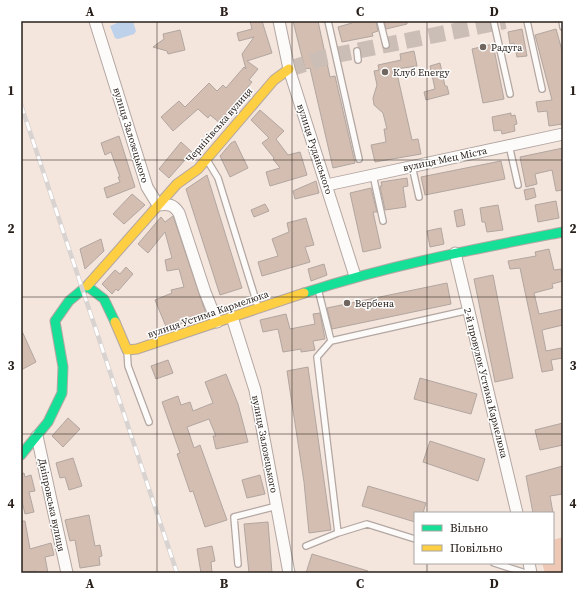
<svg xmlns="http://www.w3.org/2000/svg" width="584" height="594" font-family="'Source Serif 4',serif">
  <rect width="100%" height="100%" fill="#f4e5dd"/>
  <path fill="#eec8b4" d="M563,537V573H545L542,563H553V540Z"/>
  <path fill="#bed1eb" d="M122,21H133L136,31L134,34L118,39L115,38L110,26Z"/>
  <path fill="#d4beb2" stroke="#b1a6a0" d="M250,21H262L272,53L247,61L258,69L249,80L252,82L238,99L239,101L220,123L210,115L208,118L198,109L173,131L161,117L179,101L185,107L209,83L217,91L223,85L226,88L244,67L246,69L242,54L254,37L239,41L237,33L252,29Z
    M293,21H318L330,77L335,76L355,163L333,168L310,68L305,69Z
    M352,21H376L378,31L372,33L373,36L342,42L338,27L352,23Z
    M384,21H407V24L386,29Z
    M522,29L527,56L517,57L514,43L510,44L508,32Z
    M556,29L563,54V124L549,126L547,111L538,112L536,102L552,100L535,35Z
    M180,30L185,50L168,54L167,51L153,47L164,39L163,34Z
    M493,44L504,99L483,103L472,49Z
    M414,51L417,66L396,69L412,140L418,139L421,154L375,162L371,145L386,142L384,129H387L383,113L374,105L373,98L377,85L374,71L379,70L378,65L401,60L400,54Z
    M440,63L445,86H447L449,94L426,100L424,92L435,89L430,66Z
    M260,110L284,131L276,139L288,155L300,152L307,175L270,186L266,172L280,168L273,159L274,158L262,143L269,138L251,120Z
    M511,113V116L515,115L517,124L514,125L515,131L502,134L501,130L494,131L492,117Z
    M119,136L135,187L107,198L104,188L120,182L118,177H120L111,152L105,155L101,143Z
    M235,141L248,168L230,177L220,156L231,143Z
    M181,142L192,152L169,178L159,169Z
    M563,148V190L556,191L552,170L535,174L537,184L526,187L520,157Z
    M501,161L505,179L425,195L421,177Z
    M207,175L242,288L220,295L186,189Z
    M407,178L408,186L403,187L406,207L385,210L380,186H382L381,182Z
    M316,181L319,193L295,199L293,191Z
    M371,188L377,212H373L381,248L363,252L350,193Z
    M534,188L536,197L526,200L524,190Z
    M132,194L145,205L124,224L113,214Z
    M556,201L559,218L538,222L535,205Z
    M265,204L269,211L254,217L251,210Z
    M498,205L503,230L487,232L485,222H482L480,208Z
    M462,209L465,225L457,227L454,211Z
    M173,216L206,314L167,329L155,300L172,293L171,290L184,287L179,269L167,271L165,260L172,258L165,232L148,253L138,244L161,217L165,222Z
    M306,218L314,245L305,247L310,262L262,276L258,262L278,256L272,239L289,232L287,223Z
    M441,228L444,244L430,247L427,231Z
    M101,239L104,251L85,269L80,249Z
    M549,249L554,270L561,269L563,281L552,284L553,288L534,293L539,314L563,309V325L542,330L546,351L561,348L563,358L551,360L553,370L542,372L520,268L510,269L508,261L536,256L535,252Z
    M324,264L327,275L311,281L308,269Z
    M126,267L133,274L118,291L116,289L112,294L102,284L115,270L120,274Z
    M493,275L513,378L495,382L474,279Z
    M447,283L451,304L332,329L327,308Z
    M320,313L325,339L313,341L315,350L301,352V349L283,352L278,329L263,332L260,320L286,314L290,329L315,324L313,314Z
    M21,329L36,362L21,370Z
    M168,360L173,373L156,379L151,366Z
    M308,367L331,530L309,533L304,482L287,371Z
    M226,374L238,404L248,442L216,449L213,436H216L209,419L187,427L194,448L200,445L227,520L205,527L193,491L190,492L177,454L180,453L162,402L178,396L181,405L190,402L193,411L213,403L205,382Z
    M420,378L477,394L471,414L414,399Z
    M68,418L80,429L63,447L52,436Z
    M563,423V445L540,450L535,430Z
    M430,441L485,459L478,481L423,462Z
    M73,458L82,486L69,490L65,477L60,478L56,463Z
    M563,466V494L550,496L553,513H533L526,476Z
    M24,473L25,477L31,475L35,491L29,492L34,512L25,514L21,497V474Z
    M260,475L265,494L247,498L242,480Z
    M368,486L426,503L423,513H415V522L362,506Z
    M89,515L95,546L100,545L102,556L99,557L100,565L80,568L75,540L70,541L65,520Z
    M21,521H25L30,549L51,543L54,555L45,557L48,573H36V571L21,573Z
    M268,522L272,573H249L244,524Z
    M212,546L215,561L211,562L212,573H201L197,549Z
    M312,554L368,571V573H306Z"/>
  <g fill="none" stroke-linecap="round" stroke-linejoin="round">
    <path stroke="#cbbeb6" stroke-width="16" stroke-dasharray="16 8" stroke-linecap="butt" d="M289,69L326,57L505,21"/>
    <g stroke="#b3a7a2" stroke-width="8">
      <path id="lane" d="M328,21L359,159
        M380,21L386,45
        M527,21L542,89
        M562,21L563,27
        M494,23L510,94
        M357,51L358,60
        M509,145L518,185
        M207,160L218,178L258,307
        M412,166L419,197
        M373,175L383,221
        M331,341L469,310
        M127,350L128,366L149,422
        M338,533L367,524L415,539
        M306,546L338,533L317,357L331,341L318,289
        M494,563L526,573
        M238,564L234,517L277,506"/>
    </g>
    <g stroke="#b3a7a2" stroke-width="13">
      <path id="street" d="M95,21L147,187L158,205C169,204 173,204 179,213L205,292L217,322
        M279,21L289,69L355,276
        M327,185L563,134
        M455,253L517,513
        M232,317L255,390L289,573
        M37,436L67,573
        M529,563L531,573"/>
    </g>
    <g stroke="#b3a7a2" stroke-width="11">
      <path id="fast" d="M304,293C389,265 475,249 563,232
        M21,455L48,422L62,393L63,367L55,321L69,301L87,286L104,299L115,322"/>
    </g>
    <g stroke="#b3a7a2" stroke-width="11">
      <path id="slow" d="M87,286L177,184L198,169L274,80L289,69
        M115,322L127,350L137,349L304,293"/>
    </g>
    <use href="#lane" stroke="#fdfbfa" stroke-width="5.5"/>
    <use href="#street" stroke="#fdfbfa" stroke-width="11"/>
    <use href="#fast" stroke="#16e098" stroke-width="9"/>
    <use href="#slow" stroke="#ffcf43" stroke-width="9"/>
    <g stroke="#d8d3d1" stroke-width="4.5">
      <path id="rail" d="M21,105L177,573"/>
    </g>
    <use href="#rail" stroke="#fff" stroke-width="3" stroke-dasharray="9" stroke-linecap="butt"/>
  </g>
  <path fill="none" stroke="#29201b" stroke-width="1" stroke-opacity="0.55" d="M157,21V573M292,21V573M427,21V513M21,160H563M21,297H563M21,434H563M427,563V573"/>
  <g fill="#70655f" stroke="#fff" stroke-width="1.5">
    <circle cx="483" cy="47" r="4"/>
    <circle cx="385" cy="72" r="4"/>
    <circle cx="347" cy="303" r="4"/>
  </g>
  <g text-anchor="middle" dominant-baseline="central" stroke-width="3" stroke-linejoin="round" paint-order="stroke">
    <g font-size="10" fill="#29201b" stroke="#fff" text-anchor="start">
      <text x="491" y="47">Радуга</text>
      <text x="393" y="72">Клуб Energy</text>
      <text x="355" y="303">Вербена</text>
    </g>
    <g font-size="10" fill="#29201b" stroke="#fff">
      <text transform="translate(219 125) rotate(-49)">Чернігівська вулиця</text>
      <text transform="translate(131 135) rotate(73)">вулиця Залозецького</text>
      <text transform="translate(315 149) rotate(72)">вулиця Руданського</text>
      <text transform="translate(445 159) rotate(-12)">вулиця Мец Міста</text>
      <text transform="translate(208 314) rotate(-19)">вулиця Устима Кармелюка</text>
      <text transform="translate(486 383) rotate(76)">2-й провулок Устима Кармелюка</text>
      <text transform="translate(265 444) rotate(79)">вулиця Залозецького</text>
      <text transform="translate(52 505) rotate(78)">Дніпровська вулиця</text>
    </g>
  </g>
  <rect width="584" height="594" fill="none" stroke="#ffffff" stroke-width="44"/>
  <rect x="414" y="512" width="140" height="52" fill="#ffffff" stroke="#a9a6a4"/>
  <rect x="422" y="525" width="20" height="6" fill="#16e098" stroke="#a9a6a4"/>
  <text x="450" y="532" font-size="12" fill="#29201b">Вільно</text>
  <rect x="422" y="545" width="20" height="6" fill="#ffcf43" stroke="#a9a6a4"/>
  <text x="450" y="552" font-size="12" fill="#29201b">Повільно</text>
  <rect x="22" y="22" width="540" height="550" fill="none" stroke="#29201b" stroke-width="1.5"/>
  <g font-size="13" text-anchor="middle" font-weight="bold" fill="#29201b">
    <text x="90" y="16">A</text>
    <text x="224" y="16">B</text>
    <text x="360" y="16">C</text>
    <text x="494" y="16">D</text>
    <text x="11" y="95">1</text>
    <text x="573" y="95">1</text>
    <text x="11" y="233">2</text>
    <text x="573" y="233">2</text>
    <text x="11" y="370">3</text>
    <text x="573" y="370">3</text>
    <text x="11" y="508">4</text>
    <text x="573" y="508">4</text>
    <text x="90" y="588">A</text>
    <text x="224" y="588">B</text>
    <text x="360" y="588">C</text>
    <text x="494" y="588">D</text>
  </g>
</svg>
